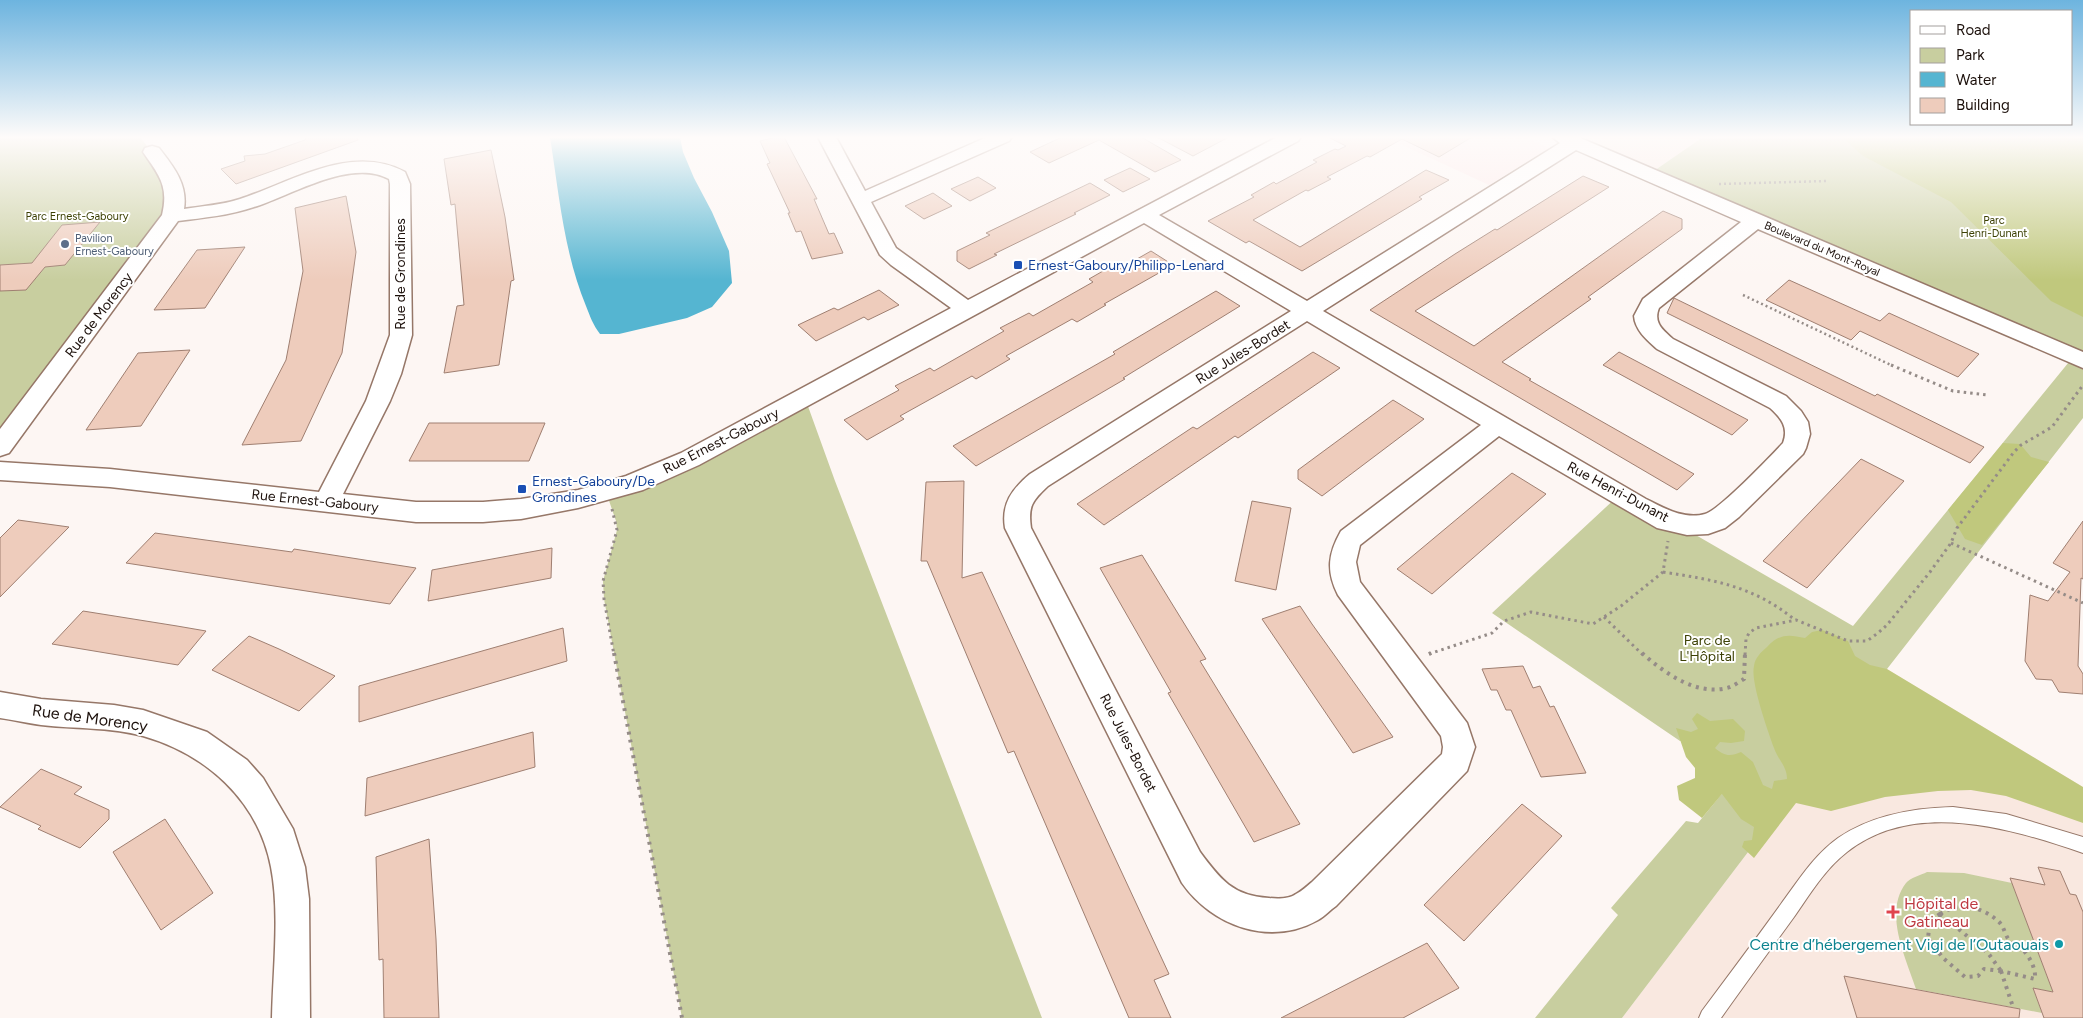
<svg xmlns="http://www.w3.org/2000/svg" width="2083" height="1018" font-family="Figtree,sans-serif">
  <rect width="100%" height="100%" fill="#fdf6f3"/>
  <path fill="#fde8e8" d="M1385,137H1526L1549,148L1489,185Z"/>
  <path fill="#f9e8e0" d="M1561,137H1703L1648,175Z
    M1887,669L2083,787V1018H1622Z"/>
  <path fill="#c8ce9f" d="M0,137H140L168,173L176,202L0,447Z
    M1703,137H2083V418L1887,669L1622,1018H1535L1618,915L1611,908L1686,821L1698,823L1738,774L1687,740L1680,741L1492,613L1619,495L1675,523L1853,626L2073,357L1648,175Z
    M805,398L835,481L1042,1018H682L604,599L603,581L617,530L616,521L606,492Z
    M1927,872L1964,873L2012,883L2053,992L2033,988L2042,1013L1916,989C1906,958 1883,913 1906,883C1910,878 1921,875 1927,872Z"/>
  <path fill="#c0c87d" d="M1842,137H2083V317L2051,301L1951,202L1863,156Z
    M2003,443L2020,444L2031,457L2049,462L1982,545L1965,539L1948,510Z
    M1822,630L1848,641L1855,656L1870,665L1887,669L2083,787V823L2006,796L1971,790L1938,791L1885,797L1831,811L1796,803L1754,858L1742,847L1744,841L1752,840L1754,827L1741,819L1722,794L1702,818L1679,800L1677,786L1695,778V768L1686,757L1676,728L1691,732L1698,729L1692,719L1697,713L1710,721L1733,719L1745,731L1744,741L1731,743L1720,742L1715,748C1724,756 1730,757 1741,752L1753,762L1763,785L1772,789L1774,781L1787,779C1787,766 1778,760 1774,748C1768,731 1750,681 1754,666C1755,658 1761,652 1767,647C1779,634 1788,634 1805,638L1812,632Z"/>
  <path fill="#55b5d1" d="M550,137H680L683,152L694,178L712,212L729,251L732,283L712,307L687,318L619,334H600C593,325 590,316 586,306C564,253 559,194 550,137Z"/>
  <path fill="#eeccbc" stroke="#9f7f71" d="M306,137H357L358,140L236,184L221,169L245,161L244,156L265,154L305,140Z
    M777,137H784L817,199H814L829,234L834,233L843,253L812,259L801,231L796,232L788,213H790L767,164L770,163L760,141Z
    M1062,137H1141L1181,160L1155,172L1099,140L1049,163L1030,152Z
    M1157,137H1229L1193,156Z
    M1328,137H1472L1439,157L1402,139L1370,157L1367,156L1327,177L1331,179L1308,191L1306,190L1253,220L1300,247L1426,170L1449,180L1419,197L1422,199L1302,271L1249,241L1246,243L1208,221L1254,197L1251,195L1274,182L1276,184L1317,162L1313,160L1335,149L1338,150L1346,146Z
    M491,150L505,217L514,280L511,281L499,365L444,373L457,306L464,305L455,204L451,205L444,159Z
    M1130,168L1150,179L1123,192L1104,180Z
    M1583,176L1609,187L1415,311L1474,346L1663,211L1682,219V229L1588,297L1591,299L1502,362L1531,379L1529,380L1694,474L1677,490L1370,310L1455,254L1495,229L1497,230Z
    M978,177L996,188L970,201L951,189Z
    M1090,183L1110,195L1074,213L1076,214L994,254L997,255L969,269L957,261V251L990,235L986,233Z
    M933,193L952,206L924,219L905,206Z
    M346,196L356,252L342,353L301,441L242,445L286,360L303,271L295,208Z
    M100,222L65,265L45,267L26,290L0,291V265L32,263L62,225Z
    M245,247L205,308L154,310L197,250Z
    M1151,251L1173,265L1104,304L1106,305L1077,322L1072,319L1006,356L1010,359L976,379L972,376L900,416L904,419L867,440L844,420L899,390L895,386L930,368L934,371L1004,331L1000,328L1029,313L1033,316L1093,282L1089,279L1110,267L1116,271Z
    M1789,280L1880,321L1889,313L1979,354L1958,377L1860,331L1851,340L1766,300Z
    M879,290L899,305L868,320L864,317L816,341L798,325L834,308L838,310Z
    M1216,291L1240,306L1123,378L1125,379L976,466L953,446L1115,354L1113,352Z
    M1674,298L1875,396L1877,394L1984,447L1970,463L1667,313Z
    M190,350L141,426L86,430L138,353Z
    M1313,352L1340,368L1238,438L1235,436L1104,525L1077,504L1193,427L1197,429Z
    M1619,352L1727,409L1748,420L1732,435L1603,365Z
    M1393,400L1424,419L1322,496L1298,479V470Z
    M429,423H545L529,461H409Z
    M1861,459L1904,481L1807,588L1763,561Z
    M1512,473L1546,494L1432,594L1397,569Z
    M964,481L962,578L982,572L1169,974L1154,980L1171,1018H1129L1014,751L1008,753L927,561H921L926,482Z
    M1252,501L1291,508L1276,590L1235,581Z
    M18,520L69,527L0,597V538Z
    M2083,521V579L2081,578L2078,666L2083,674V694L2059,692L2052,680L2036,679L2025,661L2030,595L2048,601L2070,572L2053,563Z
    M155,533L292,552L294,549L416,568L390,604L126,563Z
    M552,548L551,578L428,601L432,570Z
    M1142,555L1206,659L1200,661L1300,824L1254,842L1168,693L1171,692L1100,568Z
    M1300,606L1312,624L1393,737L1353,753L1262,619Z
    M83,611L177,626L206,631L178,665L52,644Z
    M563,628L567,661L359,722V686Z
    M249,636L279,649L335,676L299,711L212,670Z
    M1523,666L1533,688L1540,686L1550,707L1554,706L1586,773L1541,777L1511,710H1506L1497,690H1491L1482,669Z
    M533,732L535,767L365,816L367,778Z
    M41,769L82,787L74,794L109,810V819L80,848L38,829L41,826L0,807Z
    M1522,804L1562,836L1464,941L1424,905Z
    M165,819L213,893L161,930L113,852Z
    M429,839L436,939L439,1018H384L383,959L379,960L376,857Z
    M2038,867L2060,871L2070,894L2076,895L2083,912V1018H2044L2033,988L2053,992L2010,878L2045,885Z
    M1427,943L1459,988L1403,1018H1281Z
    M1844,976L2020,1009L2019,1018H1857Z"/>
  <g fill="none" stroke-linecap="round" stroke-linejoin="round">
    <g stroke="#967768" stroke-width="2">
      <path id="service" d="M1953,807L2006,814L2083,837V853C2010,828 1914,799 1847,852C1825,869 1810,894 1794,917C1770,950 1745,984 1721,1018H1699L1702,1011C1728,976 1755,940 1781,904C1798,881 1814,855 1838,838C1872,815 1913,808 1953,807Z"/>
    </g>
    <g stroke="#967768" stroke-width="3">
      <path id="minor" d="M818,137H836L865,191L987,137H1012L1009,141L871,202L896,248L968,300L1277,137H1301L1298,141L1159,215L1307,301L1560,143L1552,137H1578L2083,352V368L1758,229L1659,308C1653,323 1663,330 1673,339L1786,396L1801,411L1808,422L1810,434L1806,448L1803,454L1739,517L1725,528L1708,534L1687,535L1657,528L1499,436L1360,545L1356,562L1360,582L1467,723L1475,747L1467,771L1336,906C1330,910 1325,916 1318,920C1270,947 1212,926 1182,883L1005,528C1001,504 1012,489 1030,474L1291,311L1144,223L699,465L643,490L578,508L521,519L483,522H416L110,487L0,480V462L110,469L319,492L366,401L390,335V184L389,179C351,158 292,195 254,207C230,215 204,218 178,221L9,453L0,456V429L162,215C169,186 159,175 143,152L145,148L152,146L159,148C173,166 188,184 184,209C202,206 222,205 240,199C292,182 352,143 405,172L410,184L412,335L401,374L390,401L343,494L416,502H483L521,499L578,490L626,476L681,453L951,308L891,265L880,255ZM1576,150L1741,222L1643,299L1634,316C1635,330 1647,340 1657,349L1770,408C1781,418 1789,427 1783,443C1771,456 1718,511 1705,514C1684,520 1664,508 1646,499L1323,311ZM1307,321L1481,425L1341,531C1328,554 1326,571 1338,595L1441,736L1443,747L1442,754L1312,882C1307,886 1302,891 1296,894C1289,899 1277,899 1269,898C1233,896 1220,879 1200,852L1031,528C1028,506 1032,501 1048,486Z
        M0,692L41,699L114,705L143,710L207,732L247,760L263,778L293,829L305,867L309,899L310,1018H272C273,970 280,913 271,867C258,800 206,754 143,736C110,727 75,729 41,725C27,723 14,720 0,718Z"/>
    </g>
    <path stroke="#958c88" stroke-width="2.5" stroke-dasharray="2 3" stroke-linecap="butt" d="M1719,184L1827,181
      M1743,295L1893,366"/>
    <path stroke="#958c88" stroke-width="3" stroke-dasharray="2.5 4" stroke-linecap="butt" d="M1891,365L1953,391L1988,395
      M612,509L617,530L603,581L604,599L614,655
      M1951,543L2083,603
      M1663,572C1714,580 1754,586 1795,620
      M1604,617L1643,655
      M1429,654L1492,633L1504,621L1531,612L1593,624L1621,606L1663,572L1668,541
      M1745,655L1746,639L1749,633L1756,628L1796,620L1848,641H1867L1878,633L1887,625L1930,572L1951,543L1957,528L2014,452L2021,445L2052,427L2083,385"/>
    <path stroke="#958c88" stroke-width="4" stroke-dasharray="3 5" stroke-linecap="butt" d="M614,653L682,1018
      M1642,653C1663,672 1696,696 1727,688C1732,687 1739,682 1744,679L1745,653
      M1429,654L1431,653
      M1940,914L1988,953L2001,971
      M1940,914L1930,921L1928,938L1943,958L1965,977L1978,976L1984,969L2001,971
      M1940,914C1959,901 1984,907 2000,923C2004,927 2005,935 2009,940C2012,945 2020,947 2024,951C2031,959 2036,970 2035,979L2001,971
      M2001,971L2013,1007"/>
    <use href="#service" fill="#fff" fill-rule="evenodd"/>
    <use href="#minor" fill="#fff" fill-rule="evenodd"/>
  </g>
  <linearGradient id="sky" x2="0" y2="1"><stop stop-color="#6db4df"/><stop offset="0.49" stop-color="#fefbfa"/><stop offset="1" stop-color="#fefbfa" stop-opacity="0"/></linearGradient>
  <rect width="2083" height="280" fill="url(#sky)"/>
  <circle fill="#5c6f8a" stroke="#fff" stroke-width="2" cx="65" cy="244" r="5"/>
  <g fill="#1a4fb4" stroke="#fff" stroke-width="2">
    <rect x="1013" y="260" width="10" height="10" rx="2.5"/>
    <rect x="517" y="484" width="10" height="10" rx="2.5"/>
  </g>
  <path fill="#e0444e" stroke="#fff" stroke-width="2" d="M1890.5 904.5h5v5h5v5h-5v5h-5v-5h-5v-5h5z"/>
  <circle fill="#0f9aa8" stroke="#fff" stroke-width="2" cx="2059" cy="944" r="5"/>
  <g text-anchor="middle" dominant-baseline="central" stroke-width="4" stroke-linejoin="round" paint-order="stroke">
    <g font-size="11" fill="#3d4105" stroke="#fff">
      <text x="77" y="216">Parc Ernest-Gaboury</text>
      <text x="1994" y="220">Parc<tspan x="1994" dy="13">Henri-Dunant</tspan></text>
    </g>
    <g font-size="11" fill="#4e5e75" stroke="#fff" text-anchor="start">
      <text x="75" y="238">Pavilion<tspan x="75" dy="13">Ernest-Gaboury</tspan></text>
    </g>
    <g font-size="11" fill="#1c100b" stroke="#fff">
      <text transform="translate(1822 249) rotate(23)">Boulevard du Mont-Royal</text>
    </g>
    <g font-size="14" fill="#164399" stroke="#fff" text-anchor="start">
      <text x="1028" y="265">Ernest-Gaboury/Philipp-Lenard</text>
      <text x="532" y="481">Ernest-Gaboury/De<tspan x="532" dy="16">Grondines</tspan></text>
    </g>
    <g font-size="14" fill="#1c100b" stroke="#fff">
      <text transform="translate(400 274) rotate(-90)">Rue de Grondines</text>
      <text transform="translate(99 315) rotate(-53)">Rue de Morency</text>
      <text transform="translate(1243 352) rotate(-32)">Rue Jules-Bordet</text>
      <text transform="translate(721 441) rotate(-27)">Rue Ernest-Gaboury</text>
      <text transform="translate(1618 492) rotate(28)">Rue Henri-Dunant</text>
      <text transform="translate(315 501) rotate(6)">Rue Ernest-Gaboury</text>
      <text transform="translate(1128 743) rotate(63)">Rue Jules-Bordet</text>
    </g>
    <g font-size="14" fill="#3d4105" stroke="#fff">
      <text x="1707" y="640">Parc de<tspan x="1707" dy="16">L'Hôpital</tspan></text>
    </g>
    <g font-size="16" fill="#1c100b" stroke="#fff">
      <text transform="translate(90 718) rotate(8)">Rue de Morency</text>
    </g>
    <g font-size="16" fill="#be3a42" stroke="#fff" text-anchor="start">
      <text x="1904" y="903">Hôpital de<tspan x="1904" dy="18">Gatineau</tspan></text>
    </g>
    <g font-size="16" fill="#0d838f" stroke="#fff" text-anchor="end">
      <text x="2049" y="944">Centre d’hébergement Vigi de l’Outaouais</text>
    </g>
  </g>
  <rect x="1910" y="10" width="162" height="115" fill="#ffffff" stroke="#a49f9d"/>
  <rect x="1920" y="26" width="25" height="8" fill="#ffffff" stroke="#a49f9d"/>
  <text x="1956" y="35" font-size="15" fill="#1c100b">Road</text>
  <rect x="1920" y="48" width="25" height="15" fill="#c8ce9f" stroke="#a49f9d"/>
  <text x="1956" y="60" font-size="15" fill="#1c100b">Park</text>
  <rect x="1920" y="72" width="25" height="15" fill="#55b5d1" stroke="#a49f9d"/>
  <text x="1956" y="85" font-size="15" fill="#1c100b">Water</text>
  <rect x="1920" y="98" width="25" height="15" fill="#eeccbc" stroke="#a49f9d"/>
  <text x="1956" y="110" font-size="15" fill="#1c100b">Building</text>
</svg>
